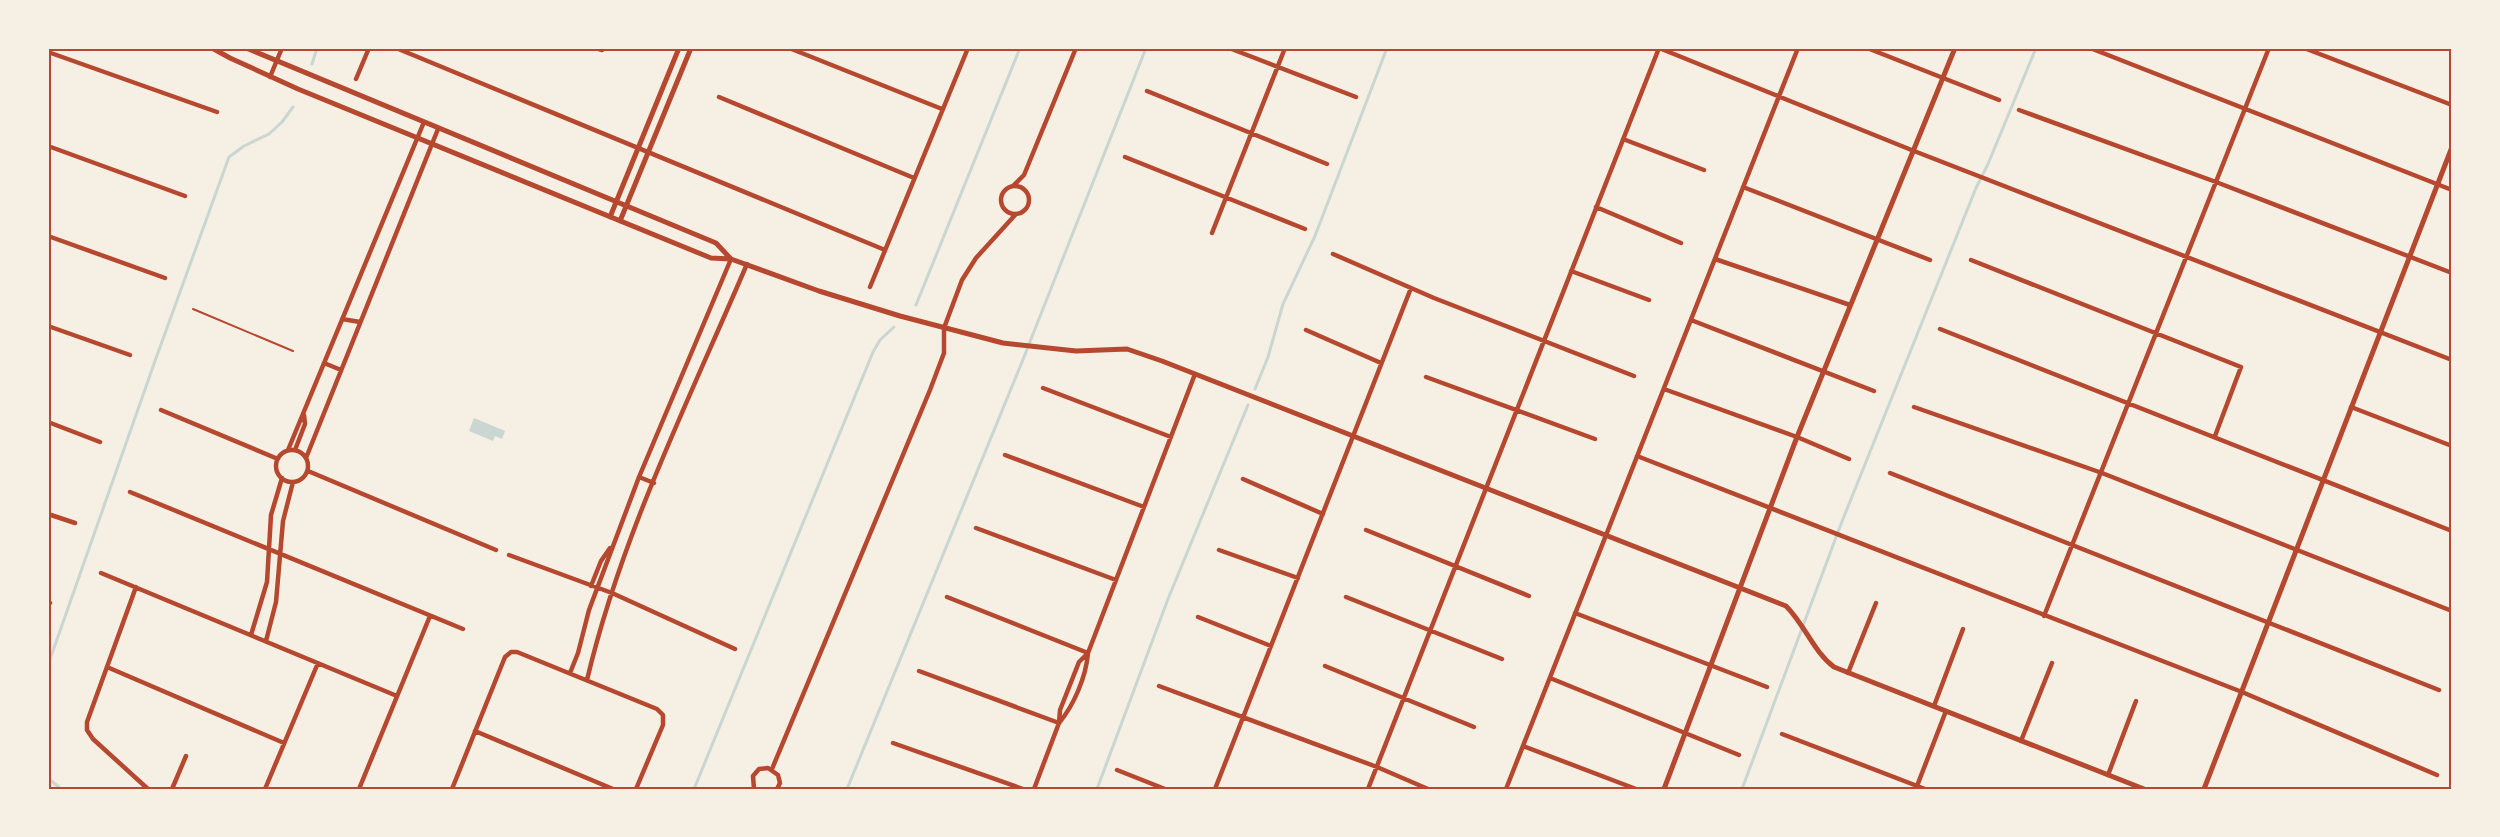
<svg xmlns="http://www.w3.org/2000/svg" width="2500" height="837" font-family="Cabin,sans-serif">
  <rect width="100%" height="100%" fill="#f6efe4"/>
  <path fill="#c9d6d2" d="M474,418L505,431L502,439L495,436L493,441L469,431Z"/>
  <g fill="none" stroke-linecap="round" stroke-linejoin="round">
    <path stroke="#c9d6d2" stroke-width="3" d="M312,64L317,48
      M916,305L1020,48
      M1255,389L1268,357L1283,304L1315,236L1387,48
      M48,665L155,361L229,157L244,146L269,134L282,122L293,107
      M48,778L61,789
      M694,789L873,352L880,340L894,327
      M847,789L1022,362L1146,48
      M1097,789L1168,599L1248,405
      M1742,789L1841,524L1976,188L1988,164L2036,48"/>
    <path stroke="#b5482f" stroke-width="2" d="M193,309L293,351"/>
    <path stroke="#b5482f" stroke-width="4.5" d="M396,48L885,250
      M596,48L602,50
      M789,48L942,109
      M1229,48L1356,97
      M1659,48L1914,151L2452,360
      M1867,48L1999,100
      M2090,48L2452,190
      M2304,48L2452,105
      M48,52L217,112
      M270,77L282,48
      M356,79L369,48
      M1147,91L1327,164
      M719,97L914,178
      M2019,110L2216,182L2452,273
      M1623,139L1704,170
      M48,146L185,196
      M1125,157L1305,229
      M1013,186L1024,175L1076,48
      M1001 200a14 14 0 1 1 28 0a14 14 0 1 1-28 0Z
      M1743,187L1930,260
      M1596,207L1681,243
      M1212,233L1285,48
      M48,236L165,278
      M1333,254L1434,298L1634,376
      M1715,259L1850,305
      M1971,260L2241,367L2215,436
      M1571,271L1649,300
      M870,287L968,48
      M342,319L360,322
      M1691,320L1874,391
      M48,326L130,355
      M1940,329L2452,531
      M1306,330L1381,363
      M324,363L341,370
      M1426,377L1595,439
      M1043,388L1171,437
      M1664,389L1797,437L1849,459
      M1914,407L2102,473L2452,611
      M2351,407L2452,446
      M161,410L278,459
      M48,422L100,442
      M288,450L424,122
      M295,450L305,424L304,415
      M276 466a16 16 0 1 1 32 0a16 16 0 1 1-32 0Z
      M1005,455L1144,507
      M1637,456L2242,692L2437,775
      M306,458L438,129
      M308,471L496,550
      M1890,473L2439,690
      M639,477L654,483
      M1243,479L1323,514
      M130,492L463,629
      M48,514L75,523
      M976,528L1116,580
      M1366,530L1529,596
      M1219,550L1298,578
      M509,555L612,593L735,649
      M101,573L397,696
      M591,586L601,561L610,548
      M136,587L87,722V730L93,739L148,789
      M947,597L1088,653
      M1346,597L1502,659
      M48,602L50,603
      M1575,613L1767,687
      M2044,616L2269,48
      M1198,617L1271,646
      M251,635L267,582L271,515L282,478
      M266,641L276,602L283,521L293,482
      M1325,666L1474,727
      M107,667L284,743
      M919,671L1059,723
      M570,673L578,653L589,610L639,477L731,259
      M1848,673L1876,603
      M1550,678L1739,755
      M587,680C621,536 689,400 747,264
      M1159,686L1377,767L1428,789
      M1934,706L1963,629
      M1059,723C1074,705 1086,677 1088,653L1195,374
      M475,731L613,789
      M1782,734L1925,789
      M2021,741L2052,663
      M893,743L1023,789
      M1523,746L1636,789
      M772,769L930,390L944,353V328L962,280L976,258L1016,214
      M1117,770L1165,789
      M2108,775L2136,701
      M1917,786L1946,711
      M172,789L186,756
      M265,789L318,663
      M359,789L430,616
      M452,789L505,657L511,652H517L657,709L663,715V725L636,789
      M754,789L753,776L759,769L768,768L778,775L780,783L777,789
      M1034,789L1059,723L1060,710L1079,662L1088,653
      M1215,789L1411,288
      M1368,789L1659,48
      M1506,789L1798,48"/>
    <path stroke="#b5482f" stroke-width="5" d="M212,48L230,58L298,89L711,258L731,259L819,291L900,316L1003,343L1076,351L1127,349L1162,361L1786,606C1805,625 1813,651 1834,667L2144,789
      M246,48L716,243L731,259
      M610,217L679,48
      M620,221L691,48
      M1664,789L1797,437L1955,48
      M2204,789L2452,147"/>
  </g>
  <rect width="2500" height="837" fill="none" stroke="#f6efe4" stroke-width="99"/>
  <rect x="50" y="50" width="2400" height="738" fill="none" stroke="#b5482f" stroke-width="2"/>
</svg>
